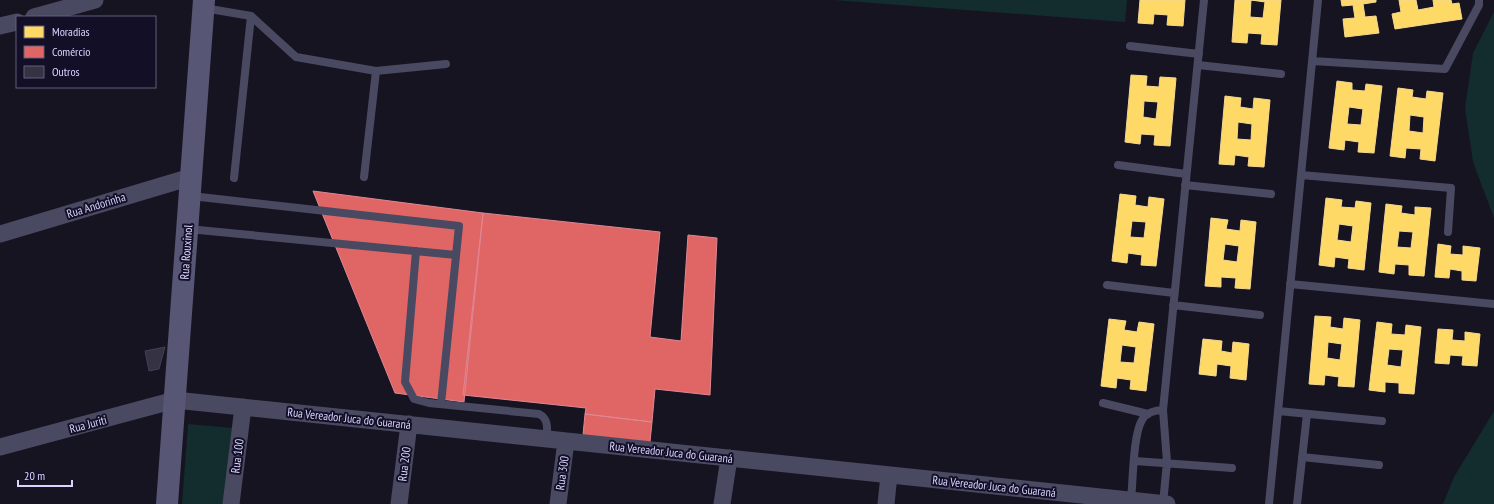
<svg xmlns="http://www.w3.org/2000/svg" width="1494" height="504" font-family="'PT Sans Narrow',sans-serif">
  <rect width="100%" height="100%" fill="#161421"/>
  <path fill="#132c2d" d="M833,0H1127L1125,22Z
    M1494,12V218L1473,162L1465,108L1473,53Z
    M1494,411V504H1443L1454,477Z
    M188,424L234,428L224,504H182Z"/>
  <path fill="#ffd966" stroke="#f4d894" fill-rule="evenodd" d="M1140,0H1185L1183,26L1167,25L1168,15L1154,14L1153,24L1138,23Z
    M1235,0H1281L1277,45L1261,44L1262,34L1248,33L1247,43L1232,42ZM1251,0L1265,2L1263,18L1250,17Z
    M1341,0H1376V2L1363,4L1365,17L1376,16L1379,33L1345,37L1343,19L1355,18L1353,5L1342,6Z
    M1399,0H1416L1418,10L1434,7L1433,0H1451L1452,4L1459,3L1462,19L1395,29L1392,14L1401,12Z
    M1131,75L1147,76L1146,86L1159,87L1160,77L1176,78L1170,146L1154,145L1155,135L1141,134L1140,144L1125,142ZM1144,101L1158,102L1156,119L1143,117Z
    M1337,81L1352,83V90L1365,91L1366,84L1382,86L1374,153L1358,152L1359,142L1345,140L1344,150L1329,148ZM1349,107L1363,109L1361,125L1347,124Z
    M1398,88L1413,90L1412,97L1426,99L1427,91L1443,93L1435,161L1420,159L1421,149L1406,148L1405,158L1390,156ZM1410,115L1424,117L1423,133L1409,131Z
    M1225,96L1241,98L1240,107L1253,109L1254,98L1270,100L1264,167L1248,166L1249,157L1235,155L1234,165L1219,164ZM1238,122L1252,124L1251,140L1237,139Z
    M1120,194L1136,196L1135,205L1148,207L1149,197L1164,199L1156,266L1141,265L1142,255L1128,253L1127,263L1112,261ZM1132,221L1146,222L1144,238L1130,237Z
    M1326,198L1342,200L1341,207L1355,208L1356,201L1371,203L1364,270L1348,268L1349,259L1335,257L1334,267L1319,265ZM1339,224L1353,226L1351,242L1337,240Z
    M1386,204L1402,206L1401,213L1415,215V207L1431,208L1424,276L1409,275V265L1395,264L1394,274L1379,272ZM1399,231L1413,232L1411,248L1397,247Z
    M1211,218L1228,220L1226,229L1240,231L1241,220L1256,222L1250,289L1235,288L1236,278L1221,277V287L1205,286ZM1225,244L1239,246L1237,262L1223,260Z
    M1438,244L1451,246L1450,254L1463,255V246L1480,248L1476,281L1462,280V271L1450,269L1449,278L1435,277Z
    M1315,316L1331,317L1330,327L1343,329L1344,318L1360,320L1354,387L1338,386L1339,377L1325,375L1324,385L1309,384ZM1328,342L1342,344L1340,360L1327,358Z
    M1109,319L1126,321L1124,330L1137,332L1139,322L1154,324L1146,391L1130,389L1131,380L1117,378L1116,388L1101,386ZM1122,345L1136,347L1134,363L1120,362Z
    M1377,322L1392,324L1391,334L1405,335L1406,325L1421,327L1414,394L1399,393V383L1385,382V392L1369,390ZM1389,349L1403,350L1401,367L1387,365Z
    M1438,329L1453,330L1452,340L1465,341V332L1480,334L1477,366L1462,365L1463,356L1450,355L1449,364L1435,363Z
    M1203,339L1222,341L1221,351L1232,353L1233,342L1249,344L1246,380L1230,378L1231,366L1217,364L1216,376L1199,374Z"/>
  <path fill="#e06666" stroke="#de8794" d="M313,191L483,213L464,402L395,393Z
    M483,213L660,232L650,337L681,341L688,235L717,238L710,395L655,389L652,422L585,414L586,408L463,395Z
    M585,414L652,422L650,442L583,435Z"/>
  <path fill="#343243" stroke="#433f54" d="M165,347L159,369L149,371L145,351Z"/>
  <g fill="none" stroke-linecap="round" stroke-linejoin="round">
    <path stroke="#4a4962" stroke-width="8" d="M204,8L251,16L296,57L376,71L446,64
      M1130,46L1199,54
      M1312,61L1445,69L1479,5V0
      M1198,65L1281,74
      M1118,165L1186,174
      M1301,175L1451,188L1448,232
      M364,177L376,71
      M234,178L251,16
      M1185,185L1271,194
      M191,196L459,226L441,404
      M188,229L456,255
      M416,251L405,382L414,399L429,403L539,414C549,419 547,429 547,439
      M1290,284L1494,304
      M1107,285L1174,293
      M1173,305L1260,315
      M1103,403L1148,414
      M1278,411L1382,421
      M1302,457L1379,465
      M1135,461L1232,468
      M1131,500C1133,481 1133,435 1142,420C1146,413 1155,410 1163,410
      M1163,504L1167,462L1163,410L1204,0
      M1269,504L1318,0
      M1297,504L1307,414"/>
    <path stroke="#4a4962" stroke-width="17" d="M34,17L95,0
      M0,26L17,22
      M0,234L191,177
      M0,447L175,400L1167,504
      M231,504L243,407
      M399,504L409,424
      M558,504L566,441
      M722,504L729,458
      M886,504L889,475"/>
    <path stroke="#575674" stroke-width="22" d="M167,504L204,0"/>
  </g>
  <g text-anchor="middle" dominant-baseline="central" stroke-width="4" stroke-linejoin="round" paint-order="stroke">
    <g font-size="12" fill="#d9d4ff" stroke="#130f26">
      <text transform="translate(96 205) rotate(-17)">Rua Andorinha</text>
      <text transform="translate(186 252) rotate(-86)">Rua Rouxinol</text>
      <text transform="translate(349 418) rotate(6)">Rua Vereador Juca do Guaraná</text>
      <text transform="translate(88 424) rotate(-15)">Rua Juriti</text>
      <text transform="translate(671 452) rotate(6)">Rua Vereador Juca do Guaraná</text>
      <text transform="translate(237 456) rotate(-83)">Rua 100</text>
      <text transform="translate(404 464) rotate(-83)">Rua 200</text>
      <text transform="translate(562 473) rotate(-82)">Rua 300</text>
      <text transform="translate(994 486) rotate(6)">Rua Vereador Juca do Guaraná</text>
    </g>
  </g>
  <rect x="16" y="16" width="140" height="72" fill="#130f26" stroke="#625e7d"/>
  <rect x="24" y="26" width="20" height="12" fill="#ffd966" stroke="#625e7d"/>
  <text x="52" y="36" font-size="12" fill="#d9d4ff">Moradias</text>
  <rect x="24" y="46" width="20" height="12" fill="#e06666" stroke="#625e7d"/>
  <text x="52" y="56" font-size="12" fill="#d9d4ff">Comércio</text>
  <rect x="24" y="66" width="20" height="12" fill="#343243" stroke="#625e7d"/>
  <text x="52" y="76" font-size="12" fill="#d9d4ff">Outros</text>
  <path d="M18 480v6h54v-6" fill="none" stroke="#d9d4ff" stroke-width="2"/>
  <text x="24" y="480" font-size="12" fill="#d9d4ff" stroke="#130f26" stroke-width="3" paint-order="stroke">20 m</text>
</svg>
